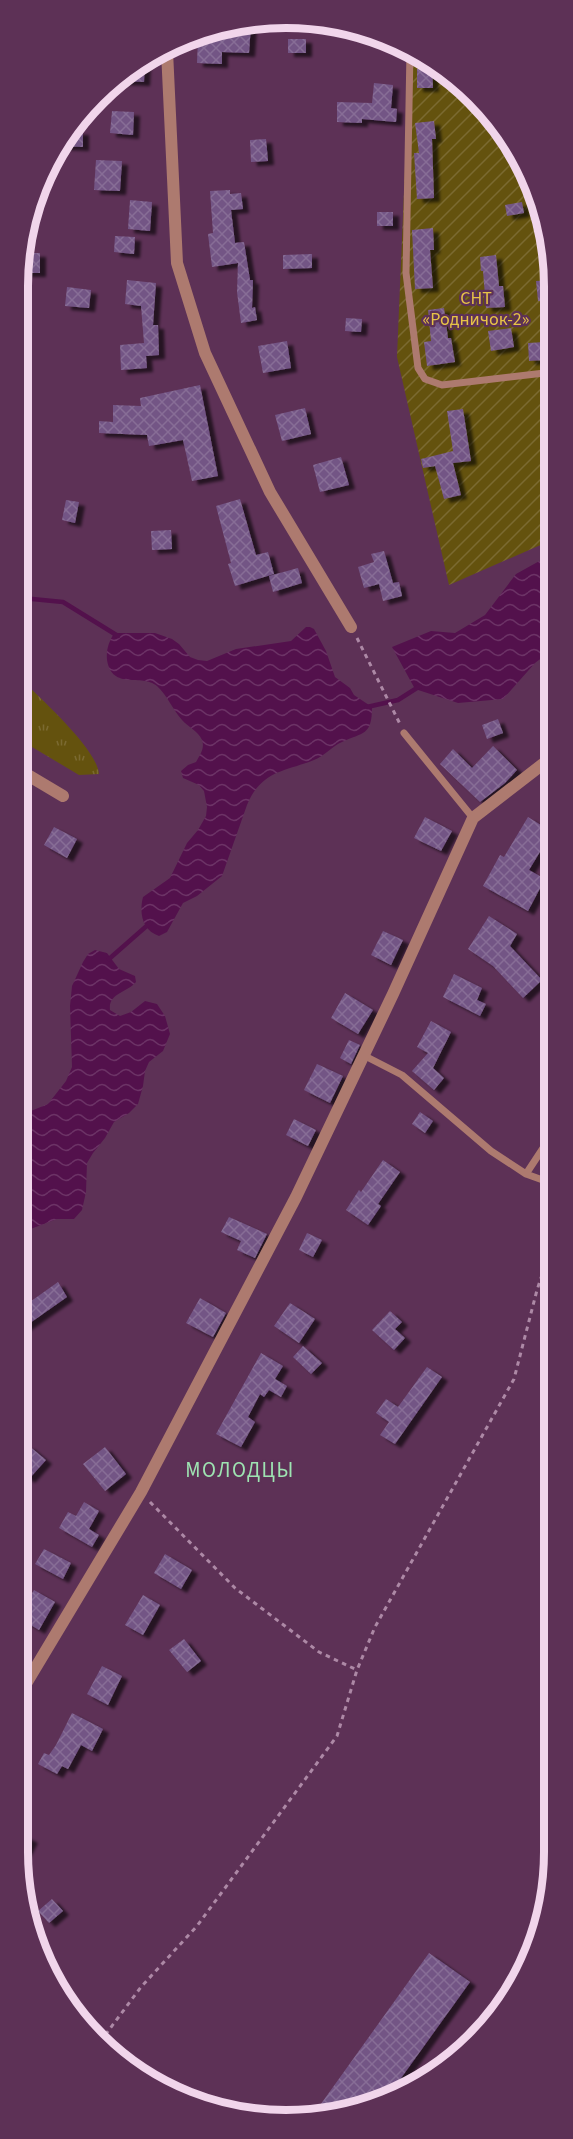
<svg xmlns="http://www.w3.org/2000/svg" width="573" height="2139" font-family="'Source Sans 3',sans-serif">
  <defs>
    <pattern id="grass-tufts" width="24" height="20" patternUnits="userSpaceOnUse" patternTransform="scale(1.5)"><rect width="24" height="20" fill="#64520e"/><path d="M3 7l-1-3M5 7V3M7 7l1-3M15 17l-1-3M17 17v-4M19 17l1-3" fill="none" stroke="#7b6a31"/></pattern>
    <pattern id="garden-furrows" width="10" height="10" patternUnits="userSpaceOnUse" patternTransform="scale(1.5)"><rect width="10" height="10" fill="#64520e"/><path d="M-1 1l2-2M0 10L10 0M9 11l2-2" fill="none" stroke="#7b6a31"/></pattern>
    <pattern id="water-waves" width="16" height="10" patternUnits="userSpaceOnUse" patternTransform="scale(1.5)"><rect width="16" height="10" fill="#53114c"/><path d="M0 5q4-4 8 0t8 0" fill="none" stroke="#6c3366"/></pattern>
    <pattern id="building-cross-hatch" width="8" height="8" patternUnits="userSpaceOnUse" patternTransform="scale(1.5)"><rect width="8" height="8" fill="#735585"/><path d="M0 0l8 8M0 8l8-8" fill="none" stroke="#876d96"/></pattern>
    <filter id="shadow"><feDropShadow dx="6" dy="4" stdDeviation="1.5" flood-color="#0009"/></filter>
  </defs>
  <rect width="100%" height="100%" fill="#5d3156"/>
  <path fill="url(#grass-tufts)" d="M22,680C41,699 97,749 99,774L79,775L22,741Z"/>
  <path fill="url(#garden-furrows)" d="M410,50L420,54L488,109L534,183L553,252L552,540L449,585L397,357Z"/>
  <path fill="url(#water-waves)" d="M552,554V650L535,663L503,699L458,703L415,689L392,647L431,631L455,633L485,615L516,574Z
    M306,627H310L314,629L326,651L335,677L350,688L354,695L372,707C372,736 363,732 342,742C332,746 325,756 314,760C284,772 262,770 247,805L222,876L197,896L183,903L167,932L159,936C142,930 139,913 143,897L170,878L187,843L198,830L206,816L207,807L204,791L199,785L183,778L181,771L188,765L196,762C200,755 205,748 202,740C198,731 188,727 182,720C173,710 167,695 157,686C142,673 112,691 107,660C106,649 109,642 114,633H155L172,639L179,644L190,657L198,660L207,661L236,649L291,641Z
    M95,950L107,953L119,969L135,976L136,982C127,993 108,993 110,1010L120,1016L131,1012L145,1001L157,1004L165,1016L170,1034L163,1051L149,1062L145,1071L143,1086L138,1104L129,1113L114,1122L105,1138L93,1153L87,1163L86,1192L82,1210L74,1219H57L20,1233L21,1123L26,1113L48,1104L66,1081L72,1067L70,1006L72,986L83,962L88,954Z"/>
  <g fill="none" stroke-linecap="round" stroke-linejoin="round">
    <path stroke="#53114c" stroke-width="4.5" d="M22,598L63,602L118,636
      M367,707L398,700L420,686
      M109,959L150,923"/>
  </g>
  <path fill="url(#building-cross-hatch)" filter="url(#shadow)" d="M232,24L251,25L249,53L222,52V64L197,63L198,38Z
    M288,39H306V53H288Z
    M419,53L432,63L433,88H417V69H420Z
    M145,60L144,82L120,81L137,63Z
    M374,83L393,85L391,108L397,109L396,122L362,119V123L337,122V102L372,103Z
    M112,111L134,112L133,135L110,133Z
    M434,121L436,139H432L434,198L417,199L414,153H419L415,123Z
    M70,131H83V147L60,146L63,138Z
    M266,139L268,161L251,162L250,140Z
    M96,160L122,161L120,191L94,190Z
    M523,165L534,183L538,195L522,188Z
    M230,190V194L241,193L243,209L231,210L235,243L244,242L250,280H253L252,308L255,307L257,320L241,323L237,292L238,263L212,267L208,234L213,233L210,191Z
    M130,200L152,202L150,231L128,229Z
    M522,202L524,213L507,216L505,205Z
    M377,212H393V226H377Z
    M433,228L434,250H430L433,288L415,289L412,230Z
    M115,236L135,237L134,254L114,252Z
    M23,253H40V273H23Z
    M312,254V268L283,269V255Z
    M496,255L499,286H503L505,307L486,308L483,271H481L480,257Z
    M127,280L156,283L153,325H158L159,355L146,356L147,368L121,370L120,345L144,343L141,306L125,304Z
    M553,280V300L538,301L536,281Z
    M67,287L91,290L89,308L65,306Z
    M444,308L448,338H451L455,362L427,366L424,342L431,341L428,310Z
    M346,318L362,319L361,332L345,331Z
    M511,328L514,347L491,351L488,331Z
    M287,341L291,368L263,373L258,346Z
    M544,342L545,360L529,361L528,343Z
    M200,385L218,476L192,481L183,440L149,446L147,435L99,433V421L113,422V405L141,406L140,398Z
    M305,408L311,434L282,441L275,415Z
    M463,409L471,461L453,463L461,495L444,499L435,466L423,468L421,459L453,451L447,411Z
    M341,457L349,485L320,492L313,465Z
    M240,499L256,555L268,552L274,574L235,586L228,564L231,563L216,506Z
    M66,500L79,502L75,523L62,520Z
    M171,530L172,549L152,550L151,531Z
    M384,551L393,583L399,582L402,596L383,601L379,584L364,588L358,567L374,562L371,554Z
    M298,568L302,583L273,592L269,576Z
    M498,719L503,733L487,739L482,725Z
    M493,746L517,770L505,783L480,802L440,764L453,749L472,768Z
    M425,817L452,831L441,851L414,838Z
    M528,817L552,832L529,870L545,879L528,911L483,886L500,855L504,857Z
    M54,827L77,839L67,858L44,845Z
    M489,916L517,934L510,946L542,980L523,998L493,966L468,949Z
    M383,931L403,940L391,965L371,955Z
    M454,974L482,988L477,1000L486,1004L480,1016L443,997Z
    M345,993L373,1010L358,1034L331,1018Z
    M431,1021L451,1032L433,1068L444,1078L434,1090L412,1071L428,1053L417,1047Z
    M349,1040L360,1045L351,1064L340,1058Z
    M317,1064L343,1076L330,1103L304,1090Z
    M420,1112L433,1121L425,1133L412,1124Z
    M294,1119L316,1130L308,1146L286,1135Z
    M383,1160L400,1172L378,1204L381,1206L368,1225L346,1210L359,1190L361,1192Z
    M229,1217L267,1234L255,1258L237,1250L241,1241L221,1232Z
    M307,1233L322,1240L313,1257L299,1250Z
    M58,1282L67,1297L20,1330V1309Z
    M200,1298L226,1313L213,1337L186,1323Z
    M290,1303L315,1319L299,1343L274,1326Z
    M390,1311L402,1322L395,1329L405,1338L394,1350L372,1330Z
    M303,1346L322,1363L311,1374L293,1357Z
    M261,1353L283,1366L275,1379L287,1386L281,1397L269,1390L264,1397L260,1394L248,1417L255,1422L241,1447L216,1434Z
    M427,1367L442,1377L395,1444L380,1435L389,1422L376,1413L386,1399L398,1407Z
    M28,1445L46,1460L29,1479L19,1471V1456Z
    M105,1447L126,1474L105,1491L83,1464Z
    M84,1502L99,1511L89,1529L99,1535L92,1547L59,1528L68,1512L76,1516Z
    M44,1549L71,1563L63,1579L35,1564Z
    M165,1554L192,1570L181,1589L154,1573Z
    M34,1590L55,1602L39,1630L19,1618V1602L23,1595L29,1598Z
    M143,1595L160,1605L143,1635L125,1625Z
    M184,1639L201,1661L187,1672L169,1650Z
    M102,1666L122,1676L108,1705L87,1694Z
    M72,1713L103,1729L92,1751L81,1745L68,1769L62,1766L57,1774L38,1764L44,1753L49,1755L56,1745Z
    M18,1832L32,1839L20,1862L18,1852Z
    M52,1899L63,1911L49,1923L38,1911Z
    M429,1953L470,1982L391,2092L395,2095L372,2107L313,2115Z"/>
  <g fill="none" stroke-linecap="round" stroke-linejoin="round">
    <path stroke="#ad89a6" stroke-width="3" stroke-dasharray="4.5 4.5" stroke-linecap="butt" d="M357,638L400,724
      M150,1502L235,1588L319,1652L357,1670
      M100,2042L141,1987L197,1926L337,1736L357,1670L375,1627L514,1379L537,1290L551,1248"/>
    <path stroke="#ad7a6f" stroke-width="7" d="M410,50L406,273L418,368L425,379L442,385L553,372
      M404,733L473,818
      M363,1055L402,1075L491,1151L526,1174
      M551,1183L526,1174L551,1136
      M19,1403L21,1402"/>
    <path stroke="#ad7a6f" stroke-width="12" d="M167,51L177,263L205,353L270,492L351,627
      M21,771L63,796
      M18,1697L141,1492L296,1197L393,994L473,818L552,757"/>
  </g>
  <g text-anchor="middle" dominant-baseline="central" stroke-width="4.5" stroke-linejoin="round" paint-order="stroke">
    <g font-size="18" fill="#e7c347" stroke="#5d3156">
      <text x="476" y="298">СНТ<tspan x="476" dy="21">«Родничок-2»</tspan></text>
    </g>
    <g font-size="21" letter-spacing="1.5" fill="#9ee4b2" stroke="#5d3156">
      <text x="240" y="1470">МОЛОДЦЫ</text>
    </g>
  </g>
  <path d="M0 0H573V2139H0ZM286 28H286A258 258 0 0 1 544 286V1852A258 258 0 0 1 286 2110H286A258 258 0 0 1 28 1852V286A258 258 0 0 1 286 28Z" fill="#5d3156" fill-rule="evenodd"/>
  <path fill="none" stroke="#f1d5eb" stroke-width="8" d="M286 28H286A258 258 0 0 1 544 286V1852A258 258 0 0 1 286 2110H286A258 258 0 0 1 28 1852V286A258 258 0 0 1 286 28Z"/>
</svg>
